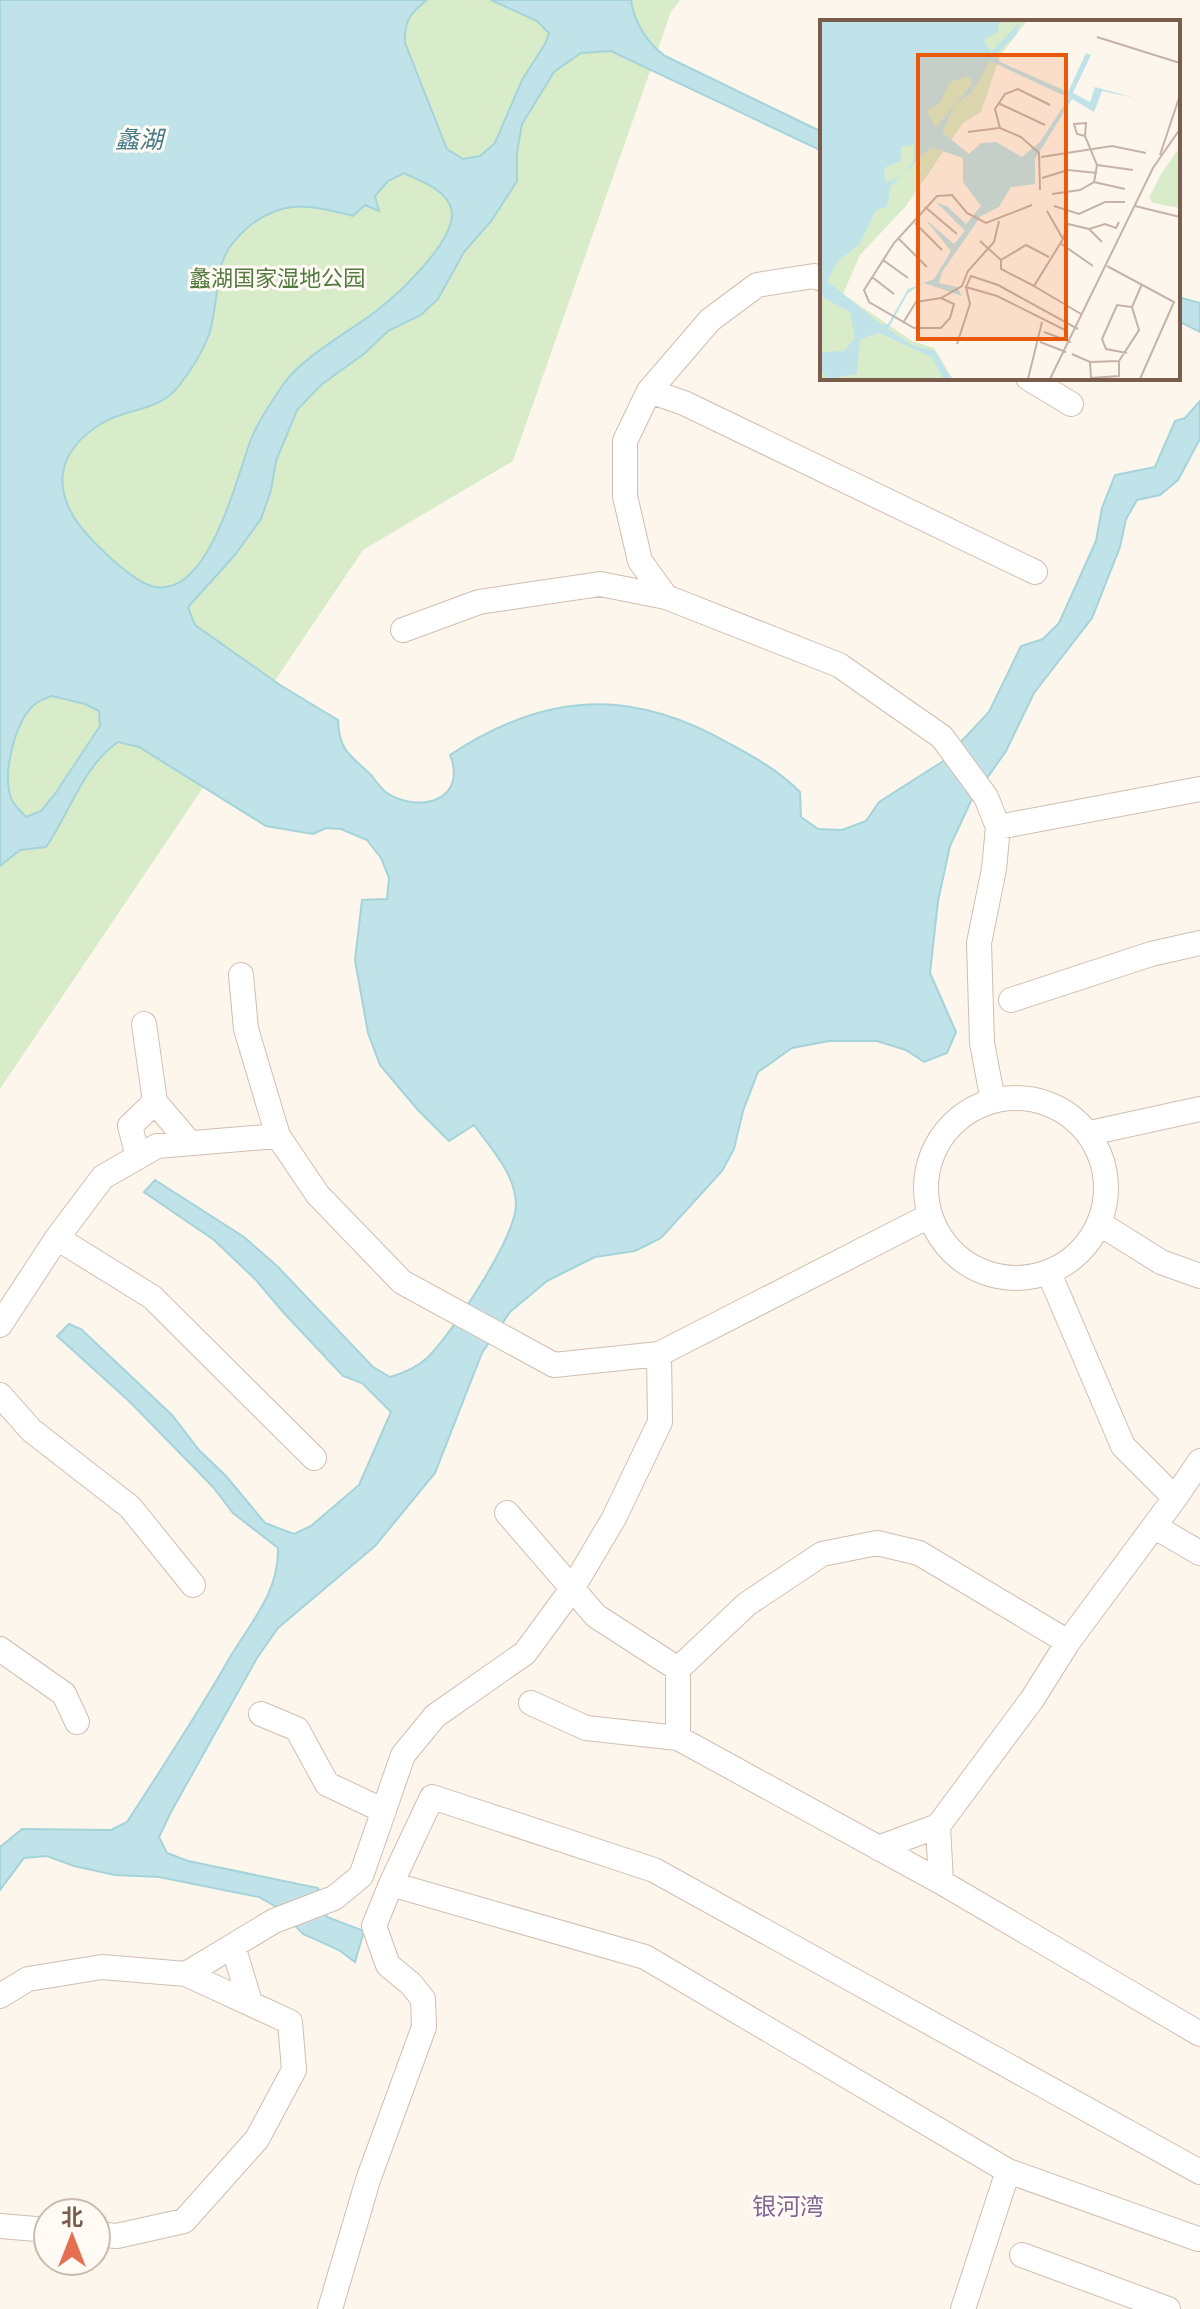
<svg xmlns="http://www.w3.org/2000/svg" width="1200" height="2309" font-family="Roboto,'Noto Sans SC',sans-serif">
  <rect width="100%" height="100%" fill="#fdf6ec"/>
  <path fill="#d8ecc9" d="M0,0H680L671,12L513,461L363,550L0,1089Z"/>
  <path fill="#bfe3e8" stroke="#a5d3da" stroke-width="2" fill-rule="evenodd" d="M0,0H427C410,13 404,21 405,43L447,149L463,159L480,156L495,143L522,80L545,44L549,33L537,21L491,0H631C634,22 647,43 665,56L822,132V151L611,51L581,53L554,72L522,124L517,152V181L492,220L464,252L438,299L421,315L388,331L365,353L321,385L297,410L276,461L271,490L261,519L234,556L188,607L195,625L280,685L338,720C339,751 350,755 371,775C376,781 381,789 387,793C420,814 468,800 450,755C545,692 631,687 730,744C756,758 779,771 800,792L801,817L818,829L842,830L866,821L879,802L942,762L989,712L1021,646L1043,639L1059,623L1096,541L1102,508L1115,475L1155,467L1175,421L1185,418L1200,401V439L1178,480L1160,495L1137,500L1126,519L1120,547L1092,618L1034,693L1006,751L971,801L950,846L938,901L930,973L956,1032L947,1053L924,1062L906,1050L877,1041H829L792,1048L758,1072L743,1111L734,1149L722,1171L661,1238L635,1251L595,1257L547,1281L510,1312L482,1353L435,1473L375,1546L278,1628L257,1658L171,1812L159,1837L167,1853L188,1861L318,1888L327,1917L364,1931L355,1962L339,1950L303,1934L278,1908L259,1897L159,1877L115,1875L74,1866L47,1856L24,1858L0,1890V1847L22,1829L111,1830L127,1822C162,1768 197,1715 229,1659C250,1623 279,1593 278,1548L233,1513L213,1487L130,1402L57,1336L69,1324L81,1329L172,1415L199,1450L226,1476L265,1523L294,1534L311,1526L359,1485L391,1412L362,1383L343,1376L283,1312L256,1280L214,1240L144,1192L155,1180L244,1237L277,1266L373,1367L390,1377C404,1373 416,1368 427,1358C452,1334 515,1238 516,1205C516,1175 491,1148 474,1125L449,1141L417,1109L380,1065L368,1033L355,960L362,900L387,899L389,878L381,858L367,840L341,829L326,828L313,834L266,826L139,747L118,742C83,766 70,813 46,847L20,850L0,866ZM404,173C420,181 445,189 451,208C460,238 397,295 375,312C351,330 302,358 285,382C273,399 259,420 251,439C237,475 206,614 144,583C123,572 81,533 71,512C51,474 68,443 104,422C129,408 159,411 178,387C190,372 202,353 209,335C216,312 216,286 222,263C226,250 236,238 246,229C281,198 311,205 353,216L365,205L379,211L375,196L388,181ZM52,696L85,704L99,711L100,726L55,794L41,811L26,817C21,811 13,805 11,798C2,773 15,721 35,704C39,700 47,698 52,696Z
    M1178,297L1200,303V332L1178,321Z"/>
  <g fill="none" stroke-linecap="round" stroke-linejoin="round">
    <g stroke="#d1beb0" stroke-width="26">
      <path id="minor" d="M822,279L814,276L757,285L710,320L649,391L625,441V496L640,561L666,597L839,665L942,737L986,797L998,827L994,869L979,943L982,1043L993,1101
        M1028,378L1071,404
        M649,391L684,403L1035,572
        M403,630L479,602L600,584L666,597
        M998,827L1200,789
        M241,975L246,1029L278,1136
        M1011,1000L1151,954L1200,943
        M144,1024L155,1102L189,1142
        M926 1188a90 90 0 1 1 180 0a90 90 0 1 1-180 0Z
        M1090,1133L1200,1109
        M138,1157L130,1126L155,1102
        M1102,1225L1161,1262L1200,1276
        M57,1238L152,1297L314,1458
        M1049,1273L1123,1446L1175,1498L1068,1642L1033,1698L938,1826L941,1882L1200,2034
        M0,1325L57,1238L103,1177L157,1146L278,1136L318,1195L402,1282L554,1365L659,1354L929,1216
        M0,1395L31,1430L130,1507L193,1585
        M1175,1498L1200,1461
        M507,1513L596,1616L678,1669V1738L941,1882
        M1155,1527L1200,1553
        M0,1649L64,1694L77,1722
        M678,1669L747,1604L822,1554L877,1543L919,1553L1068,1642
        M531,1703L586,1728L678,1738
        M261,1714L297,1729L327,1784L384,1811
        M878,1848L938,1826
        M233,1946L250,2002
        M0,1996L28,1979L102,1967L186,1974L274,1921L334,1898L361,1876L403,1755L435,1716L525,1653L572,1589L614,1518L660,1422L659,1354
        M0,2226L48,2230
        M96,2234L117,2236L184,2221L257,2139L294,2070L290,2022L186,1974
        M1198,2239L1008,2171L645,1957L391,1884L432,1797L654,1870L1200,2172
        M1022,2255L1168,2309
        M330,2309L368,2180L424,2027L423,1999L411,1984L388,1965L374,1926L391,1884
        M963,2309L1008,2171"/>
    </g>
    <use href="#minor" stroke="#fff" stroke-width="24"/>
  </g>
  <g text-anchor="middle" dominant-baseline="central" stroke-width="6" stroke-linejoin="round" paint-order="stroke">
    <g font-size="22" fill="#537a41" stroke="#fffaf3">
      <text x="277" y="278">蠡湖国家湿地公园</text>
    </g>
    <g font-size="24" font-style="italic" fill="#437c86" stroke="#fffaf3">
      <text x="139" y="140">蠡湖</text>
    </g>
    <g font-size="24" fill="#846695" stroke="#fffaf3">
      <text x="788" y="2207">银河湾</text>
    </g>
  </g>
  <g transform="translate(820 20)">
    <rect width="360" height="360" fill="#fdf6ec"/>
    <path d="M0,1H207L180,36L161,92L143,103L86,186L40,235L23,274L92,321L114,328L133,359H0ZM360,127V188L333,183L329,178L341,154Z" fill="#d8ecc9"/>
    <path d="M0,1H179L178,12L164,20L171,32L201,1L195,16L176,34L180,42L248,72L266,33L271,35L253,73L270,82L275,67L315,78L282,71L274,92L252,79L215,139V164L191,167L179,187L161,196L122,252L119,263L137,267L142,276L104,263L88,273L68,309L92,325L115,331L131,359H123L113,338L60,313L40,319L37,354L7,359L1,350L0,332L24,331L35,318L30,292L0,276ZM170,41L249,78L220,122L202,137L176,122L161,123L149,134L122,112L135,85L152,72ZM148,56L153,63L116,107L106,92L120,83L130,62ZM94,125L93,142L81,156L66,163L64,148L81,141V127ZM111,127L143,138V162L161,186L146,204L128,187L116,182L145,211L134,224L105,199L131,231L114,259L88,269L68,304L62,305L7,261L19,240L39,225L56,190L67,187L71,166Z" fill="#bfe3e8" fill-rule="evenodd"/>
    <path fill="none" stroke="#c5b3a7" stroke-width="2" d="M277,17L360,43M178,83L225,105M148,112L179,108M340,135L360,75M221,137L292,126L326,133M277,145L313,150M222,158L248,150L277,153M274,162L305,169M220,170L219,133L201,117L180,108L175,89L185,74L198,69L230,85M232,174L260,170L274,162L277,145L265,116L266,103L254,104L257,114L265,116M234,186L259,194L285,182H305M315,186L360,197M105,187L137,214M227,191L243,219L214,266L261,294M95,203L122,230M269,209L285,204L296,208L299,202M79,219L107,247M243,219L248,204L269,209L282,222M160,221L181,240V249L214,266M240,223L273,246M63,240L88,258M181,240L206,225L229,237M287,246L354,282L320,359M52,257L74,274M121,278L134,284L130,298L121,308H94L49,282L44,270L74,223L117,176L132,175L147,193L166,203L212,185M83,303L96,282L121,278L142,266L148,251L174,222L179,201M245,310L177,276L146,267L151,256L178,265L258,309M224,312L251,322M220,322L246,332M137,324L150,284L146,267M307,333L286,329L282,319L297,285L312,287M252,334L270,342L299,341L319,310L312,287L322,264M270,342L271,358L299,356V341M208,359L222,302M230,359L333,148L360,109"/>
    <path fill="#e8590c" fill-opacity="0.15" stroke="#e8590c" stroke-width="4" d="M98,35H246V319H98Z"/>
    <rect width="360" height="360" fill="none" stroke="#7a5c4d" stroke-width="4"/>
  </g>
  <g transform="translate(72 2237)"><circle r="38" fill="#fffaf3" stroke="#cabbb1" stroke-width="2"/>
  <path d="M0-6L14 30L0 20L-14 30Z" fill="#e76f51"/>
  <text y="-12" font-size="22" font-weight="bold" text-anchor="middle" fill="#7a5c4d">北</text>
  </g>
</svg>
